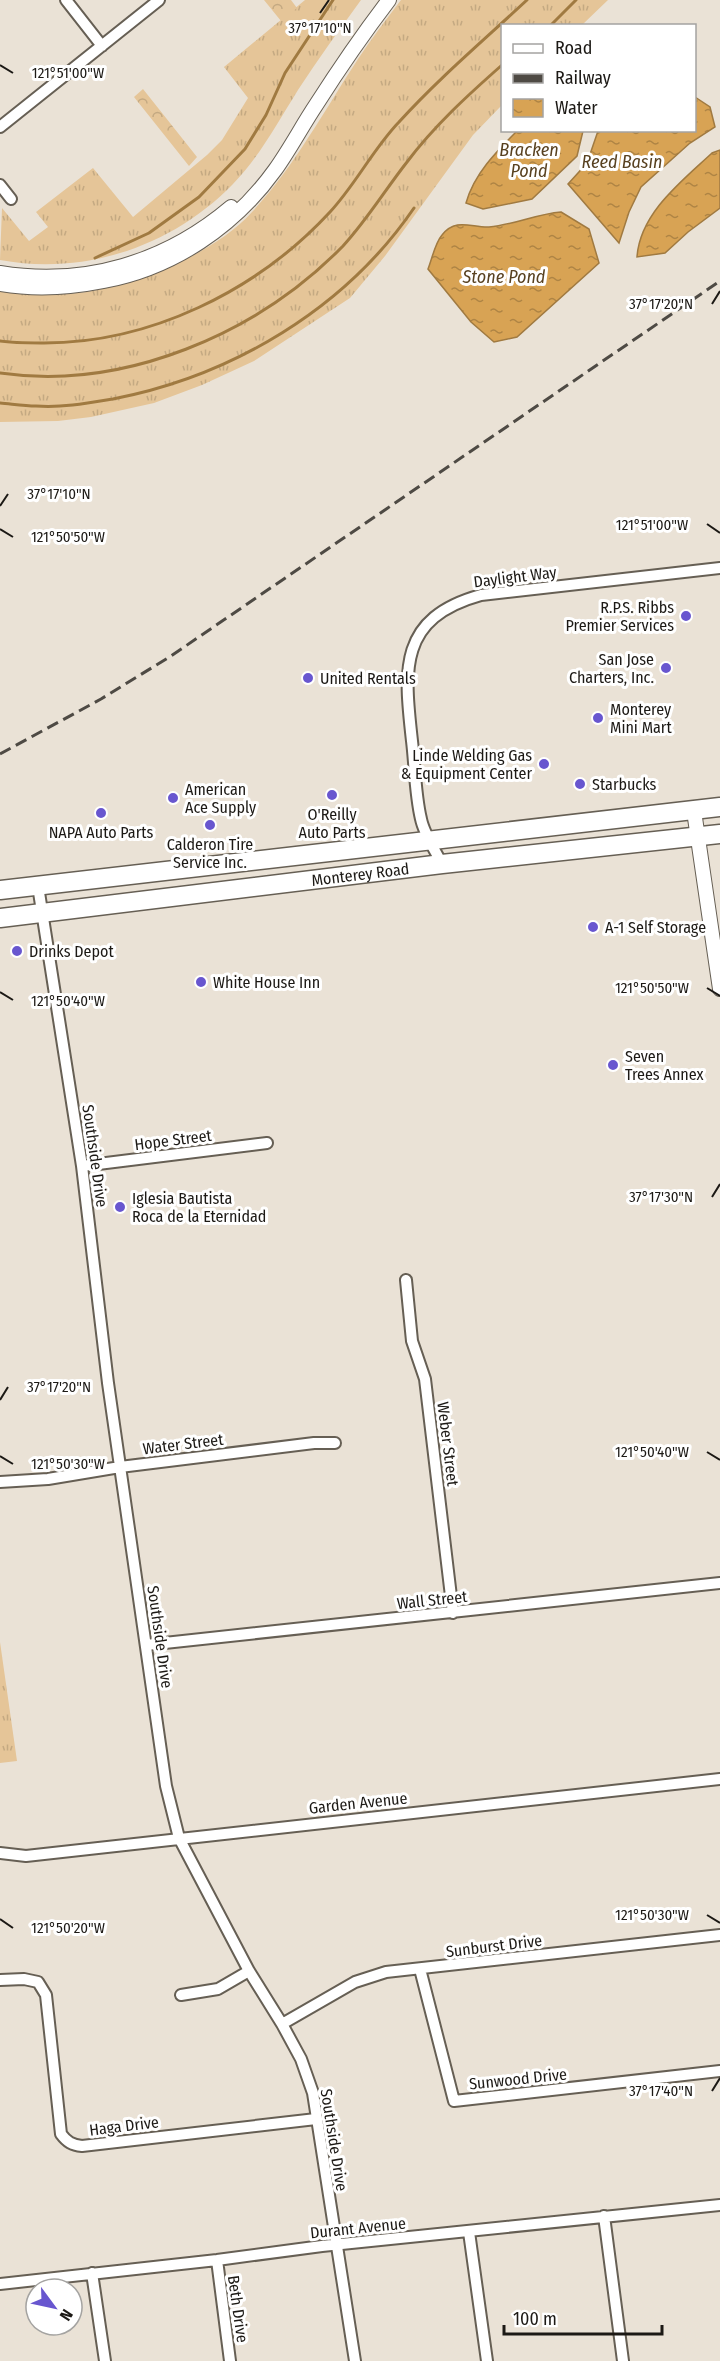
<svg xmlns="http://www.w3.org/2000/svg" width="720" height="2361" font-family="'Fira Sans Condensed',sans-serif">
  <defs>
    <pattern id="grass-tufts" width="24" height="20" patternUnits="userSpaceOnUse" patternTransform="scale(1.5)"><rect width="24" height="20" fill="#e5c598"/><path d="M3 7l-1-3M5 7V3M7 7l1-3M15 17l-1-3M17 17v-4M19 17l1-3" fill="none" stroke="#c4a982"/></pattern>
    <pattern id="park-crowns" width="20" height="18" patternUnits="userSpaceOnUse" patternTransform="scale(1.5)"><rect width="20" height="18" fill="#e5c598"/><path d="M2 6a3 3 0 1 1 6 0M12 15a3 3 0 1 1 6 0" fill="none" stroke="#c4a982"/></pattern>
    <pattern id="water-ripples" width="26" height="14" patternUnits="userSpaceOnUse" patternTransform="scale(1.5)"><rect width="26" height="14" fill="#d8a354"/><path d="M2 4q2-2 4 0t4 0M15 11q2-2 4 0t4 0" fill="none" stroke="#ae8444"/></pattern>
  </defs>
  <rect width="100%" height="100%" fill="#eae2d6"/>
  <path fill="url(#grass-tufts)" d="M305,0H361C340,29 318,59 298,90C278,122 260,156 233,184C173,246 85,276 0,260L2,208L29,241L48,227L36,212L93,168L133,217L207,155L222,140L248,98L224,67Z
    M401,0H608L582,25L502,26V105L473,135L385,256L350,298L254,361L202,385L154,403L91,417L58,421L0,422V290C28,292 58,296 86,292C140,283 215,253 252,212C294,167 324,111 358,59C371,39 386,20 401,0Z
    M0,1642L17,1761L0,1763Z"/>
  <path fill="url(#park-crowns)" d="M264,0H291L297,8L281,21Z
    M143,89L197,157L189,166L134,97Z"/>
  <path fill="url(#water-ripples)" stroke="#a07a41" stroke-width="1.5" d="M695,97L710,107L715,127L690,143L641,187L629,212L619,243L568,184L587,163L598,131L694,130Z
    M517,131H583L577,156L532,199L483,209L466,203C474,174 496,152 517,131Z
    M720,150V208L688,232L665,253L637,257C640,213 682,181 712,153Z
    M561,212L589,229L599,263L517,337L494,342L471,322L428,269C432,259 435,243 442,235C456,217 472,228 489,227C514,225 536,214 561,212Z"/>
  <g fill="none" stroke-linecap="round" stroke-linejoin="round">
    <path stroke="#a07a41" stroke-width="3" d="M550,26L576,0
      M95,258L149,233L199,197L245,149L266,115L285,73L333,0
      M0,341C13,343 27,343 41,343C149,344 257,291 330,212C356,184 373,149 399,122C439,78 484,40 527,0
      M0,373C124,391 257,334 343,246C367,220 385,190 407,162C434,126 468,95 502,65
      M0,403C12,404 24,406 36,406C62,408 89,403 113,399C232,376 345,309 414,208"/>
    <g stroke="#665f54" stroke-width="14">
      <path id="minor" d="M66,0L102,46
        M0,127L159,0
        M0,185L11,199
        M442,864C435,850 424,834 421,819C415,794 415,766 412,741C404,670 398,618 481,595L720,568
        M38,886L82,1166L108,1383L166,1786L179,1838L249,1971L282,2024L301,2059L313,2093L355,2361
        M82,1166L267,1143
        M406,1280L412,1341L425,1379L453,1613
        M0,1482L48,1479L120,1467L314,1443H335
        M146,1645L720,1583
        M0,1853L26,1856L720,1779
        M420,1969L454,2101L720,2071
        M0,1980L24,1979L38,1982L46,1995L61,2134C67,2142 72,2145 82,2146L316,2119
        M181,1995L218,1989L249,1971
        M282,2024L355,1982L386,1972L720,1935
        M604,2216L623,2361
        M469,2232L487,2361
        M217,2260L230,2361
        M92,2273L105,2361
        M0,2284L217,2260L322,2246L720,2205"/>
    </g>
    <g stroke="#665f54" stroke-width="16">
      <path id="tertiary" d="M0,273C85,287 166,262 231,207
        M0,284C35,290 69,288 104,281C173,268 234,227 275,170C290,149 302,126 316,105C339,69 363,34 389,0
        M694,811L720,989"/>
    </g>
    <g stroke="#665f54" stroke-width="21">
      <g id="primary">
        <path d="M0,890L720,807"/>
        <path id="s1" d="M0,918L442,864L720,834"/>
      </g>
    </g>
    <use href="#minor" stroke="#fff" stroke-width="10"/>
    <use href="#tertiary" stroke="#fff" stroke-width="14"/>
    <use href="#primary" stroke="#fff" stroke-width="18"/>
    <path stroke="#4e4a44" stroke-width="3" stroke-dasharray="12 6" stroke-linecap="butt" d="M0,754L101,699L171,656L720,281"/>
  </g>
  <path fill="none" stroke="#1c1915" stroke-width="2" d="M320,13L329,0M0,65L13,73M712,304L720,291M0,506L8,494M707,524L720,533M0,529L13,537M707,988L720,996M0,992L13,1000M712,1197L720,1184M0,1400L8,1387M707,1452L720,1460M0,1456L13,1464M707,1915L720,1923M0,1919L13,1928M712,2091L720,2078"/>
  <g fill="#6856cf" stroke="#fff" stroke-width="2">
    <circle cx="686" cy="616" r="6"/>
    <circle cx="666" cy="668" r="6"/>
    <circle cx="308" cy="678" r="6"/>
    <circle cx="598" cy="718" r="6"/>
    <circle cx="544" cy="764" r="6"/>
    <circle cx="580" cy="784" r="6"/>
    <circle cx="332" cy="795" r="6"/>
    <circle cx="173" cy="798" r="6"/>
    <circle cx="101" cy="813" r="6"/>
    <circle cx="210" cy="825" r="6"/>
    <circle cx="593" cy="927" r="6"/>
    <circle cx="17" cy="951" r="6"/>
    <circle cx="201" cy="982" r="6"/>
    <circle cx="613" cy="1065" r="6"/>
    <circle cx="120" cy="1207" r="6"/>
  </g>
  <g text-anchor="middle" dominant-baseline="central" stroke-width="6" stroke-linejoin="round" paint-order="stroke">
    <g font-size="16" fill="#1c1915" stroke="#fff">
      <text transform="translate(515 577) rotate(-7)">Daylight Way</text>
      <text stroke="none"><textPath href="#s1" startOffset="363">Monterey Road</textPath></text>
      <text transform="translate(173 1140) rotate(-7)">Hope Street</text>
      <text transform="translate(95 1156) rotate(82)">Southside Drive</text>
      <text transform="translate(183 1444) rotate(-7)">Water Street</text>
      <text transform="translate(448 1444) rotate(83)">Weber Street</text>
      <text transform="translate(432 1600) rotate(-6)">Wall Street</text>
      <text transform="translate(160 1637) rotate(82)">Southside Drive</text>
      <text transform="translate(358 1803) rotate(-6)">Garden Avenue</text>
      <text transform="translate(494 1946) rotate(-7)">Sunburst Drive</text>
      <text transform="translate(518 2079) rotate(-6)">Sunwood Drive</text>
      <text transform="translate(124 2126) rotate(-7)">Haga Drive</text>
      <text transform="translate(334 2140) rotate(81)">Southside Drive</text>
      <text transform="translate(358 2228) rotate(-6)">Durant Avenue</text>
      <text transform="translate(238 2309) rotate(82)">Beth Drive</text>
    </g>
    <g font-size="16" fill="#1c1915" stroke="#fff" text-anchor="start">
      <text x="674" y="607" text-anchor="end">R.P.S. Ribbs<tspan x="674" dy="18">Premier Services</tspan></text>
      <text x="654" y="659" text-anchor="end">San Jose<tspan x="654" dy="18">Charters, Inc.</tspan></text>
      <text x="320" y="678">United Rentals</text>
      <text x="610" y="709">Monterey<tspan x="610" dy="18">Mini Mart</tspan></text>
      <text x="532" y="755" text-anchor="end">Linde Welding Gas<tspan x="532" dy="18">&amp; Equipment Center</tspan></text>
      <text x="592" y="784">Starbucks</text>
      <text x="185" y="789">American<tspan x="185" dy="18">Ace Supply</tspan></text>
      <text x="332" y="814" text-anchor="middle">O'Reilly<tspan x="332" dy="18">Auto Parts</tspan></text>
      <text x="101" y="832" text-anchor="middle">NAPA Auto Parts</text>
      <text x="210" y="844" text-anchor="middle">Calderon Tire<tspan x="210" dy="18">Service Inc.</tspan></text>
      <text x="605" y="927">A-1 Self Storage</text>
      <text x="29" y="951">Drinks Depot</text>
      <text x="213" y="982">White House Inn</text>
      <text x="625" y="1056">Seven<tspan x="625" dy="18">Trees Annex</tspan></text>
      <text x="132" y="1198">Iglesia Bautista<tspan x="132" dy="18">Roca de la Eternidad</tspan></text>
    </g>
    <g font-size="18" font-style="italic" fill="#584120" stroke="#fff">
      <text x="529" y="150">Bracken<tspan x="529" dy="21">Pond</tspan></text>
      <text x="622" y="162">Reed Basin</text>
      <text x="504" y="277">Stone Pond</text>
    </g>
  </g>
  <g font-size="15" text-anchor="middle" fill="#1c1915" stroke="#fff" stroke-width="6" stroke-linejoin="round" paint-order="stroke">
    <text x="320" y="33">37°17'10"N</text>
    <text x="68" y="78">121°51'00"W</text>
    <text x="661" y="309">37°17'20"N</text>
    <text x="59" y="499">37°17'10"N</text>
    <text x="652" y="530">121°51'00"W</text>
    <text x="68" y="542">121°50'50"W</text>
    <text x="652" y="993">121°50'50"W</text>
    <text x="68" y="1006">121°50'40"W</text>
    <text x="661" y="1202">37°17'30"N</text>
    <text x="59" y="1392">37°17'20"N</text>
    <text x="652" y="1457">121°50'40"W</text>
    <text x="68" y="1469">121°50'30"W</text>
    <text x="652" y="1920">121°50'30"W</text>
    <text x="68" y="1933">121°50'20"W</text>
    <text x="661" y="2096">37°17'40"N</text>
  </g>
  <rect x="501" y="24" width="195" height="108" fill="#ffffff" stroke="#a4a3a1" stroke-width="1.5"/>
  <rect x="513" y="44" width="30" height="9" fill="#ffffff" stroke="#a4a3a1" stroke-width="1.5"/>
  <text x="555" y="54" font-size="18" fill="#1c1915">Road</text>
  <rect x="513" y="74" width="30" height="9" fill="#4e4a44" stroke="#a4a3a1" stroke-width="1.5"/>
  <text x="555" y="84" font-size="18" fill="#1c1915">Railway</text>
  <rect x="513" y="99" width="30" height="18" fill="url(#water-ripples)" stroke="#a4a3a1" stroke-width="1.5"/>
  <text x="555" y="114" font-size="18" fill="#1c1915">Water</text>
  <g transform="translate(54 2307) rotate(123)"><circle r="28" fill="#ffffff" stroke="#a4a3a1" stroke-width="1.5"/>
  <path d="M0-4.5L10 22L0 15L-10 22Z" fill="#6856cf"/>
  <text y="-9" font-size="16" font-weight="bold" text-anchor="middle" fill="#1c1915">N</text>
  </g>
  <path d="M504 2325v9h158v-9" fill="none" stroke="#1c1915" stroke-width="3"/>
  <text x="513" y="2325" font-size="18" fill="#1c1915" stroke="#ffffff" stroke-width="4.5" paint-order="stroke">100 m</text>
</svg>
